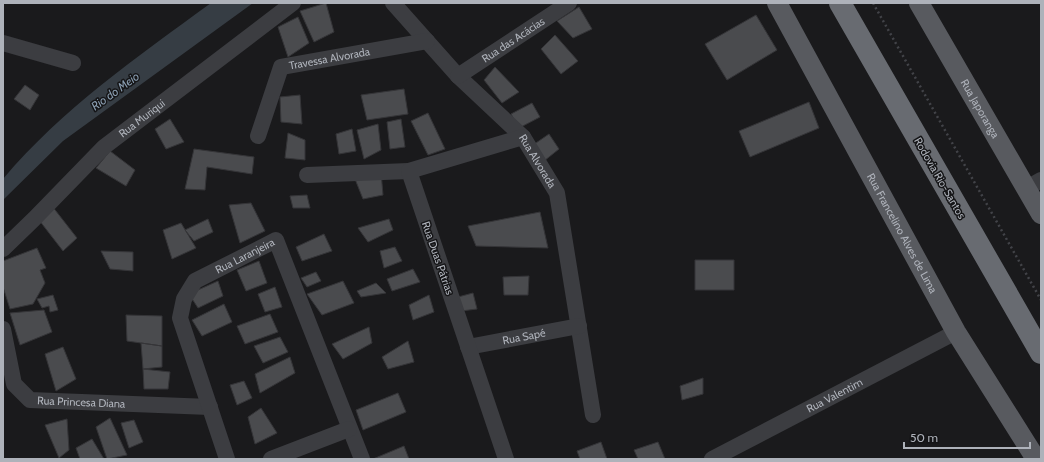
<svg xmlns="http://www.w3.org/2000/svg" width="1044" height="462" font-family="Cabin,sans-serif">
  <rect width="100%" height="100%" fill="#1a1a1c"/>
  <path fill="#363d44" d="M211,3H253L63,141L3,200V179C62,109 137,57 211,3Z"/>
  <path fill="#4a4b4e" stroke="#353538" d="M326,3L334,32L314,42L300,11Z
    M579,7L592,29L573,38L557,21Z
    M756,15L777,50L727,80L705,44Z
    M298,17L309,43L288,57L278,27Z
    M555,35L578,61L561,74L541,49Z
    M495,67L519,92L502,103L484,80Z
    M25,85L39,95L30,110L14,99Z
    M404,89L408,114L367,120L361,95Z
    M300,95L302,124L281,122L280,97Z
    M809,102L819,128L750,157L739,131Z
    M532,103L540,117L519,128L511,114Z
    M428,113L445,149L428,155L411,121Z
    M170,119L184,142L166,149L155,129Z
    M401,119L405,147L390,149L387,122Z
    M378,124L381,150L364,159L357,130Z
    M352,129L356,151L339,154L336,134Z
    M288,133L305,140V160L285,158Z
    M549,134L559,149L544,161L533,145Z
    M194,149L254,157L252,174L207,167L205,190L185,189Z
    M110,151L135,170L126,186L96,168Z
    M381,172L383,195L363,199L355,179Z
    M307,195L310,208H293L290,196Z
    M251,203L265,231L240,243L229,205Z
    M52,206L77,238L63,251L39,220Z
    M540,212L548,248L476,246L468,226Z
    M208,219L213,232L194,241L185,230Z
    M389,219L393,230L368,242L358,228Z
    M181,223L196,248L172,259L163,230Z
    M324,234L332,251L302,261L296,247Z
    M395,247L402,261L384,268L380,251Z
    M37,248L46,268L40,270L45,283L33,304L10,309L3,287V261Z
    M101,251L133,252V271L110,269Z
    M695,260H734V290H695Z
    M259,261L267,283L246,291L237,270Z
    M413,269L420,282L392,291L387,279Z
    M316,272L321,281L307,287L301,278Z
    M529,276L528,295H504L503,277Z
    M218,281L223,296L198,308L189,294Z
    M343,281L354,303L322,315L307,294Z
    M376,283L386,293L361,297L357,291Z
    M275,287L282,307L265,312L258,294Z
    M473,293L477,309L461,311L458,297Z
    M53,295L58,310L50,312L49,306L42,308L37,299Z
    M429,295L434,312L413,320L409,305Z
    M224,304L232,322L202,336L192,320Z
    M44,310L52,332L20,345L10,313Z
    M270,314L278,332L245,344L237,326Z
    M126,315L162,316V346L127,341Z
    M369,327L372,343L343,359L332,344Z
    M280,337L288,352L263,363L254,346Z
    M408,341L414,362L388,369L382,357Z
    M141,343L162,346V367L143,369Z
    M63,347L76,379L56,391L45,354Z
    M290,357L295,373L260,393L255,374Z
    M143,369L170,372L168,389H144Z
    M703,378V394L682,400L680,386Z
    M244,381L252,398L237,405L230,385Z
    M398,393L406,412L363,430L356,410Z
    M261,408L277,433L255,444L248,417Z
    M110,418L127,455L107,459L96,427Z
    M67,419L69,450L59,458L45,425Z
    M134,420L143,442L129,448L121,423Z
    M92,439L104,459H80L76,448Z
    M601,442L607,459H580L577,451Z
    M658,442L665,459H638L634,450Z
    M404,446L409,459H373Z"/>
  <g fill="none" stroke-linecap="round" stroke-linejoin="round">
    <path stroke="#424348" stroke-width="2.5" stroke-dasharray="2 3" stroke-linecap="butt" d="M873,3L1041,300"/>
    <g stroke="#3c3d41" stroke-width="16">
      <path id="s1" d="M393,3L458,76L523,137L557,193L593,415"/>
      <path d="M3,43L73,63"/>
      <path id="s2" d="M458,76L569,3"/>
      <path id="s3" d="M258,136L281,67L427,41"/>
      <path d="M307,175L409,171"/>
      <path d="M1027,188L1041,180"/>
      <path id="s4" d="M3,249L34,219L104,147L293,3"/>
      <path id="s5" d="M3,329L14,384L30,400L210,407"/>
      <path id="s6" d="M468,347L579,326"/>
      <path id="s7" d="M227,459L180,318L184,299L195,281L276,240L362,459"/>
      <path d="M271,459L349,429"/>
      <path d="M506,459L409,171L523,137"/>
      <path id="s8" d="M712,459L956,332"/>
    </g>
    <g stroke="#585a5f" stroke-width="20">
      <path id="s9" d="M777,3L956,332L1036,459"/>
      <path id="s10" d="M919,3L1041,214"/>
    </g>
    <path stroke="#686b71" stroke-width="22" d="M840,3L1041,353"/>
  </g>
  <g text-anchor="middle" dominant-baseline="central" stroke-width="3" stroke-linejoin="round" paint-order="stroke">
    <g font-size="11" fill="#aeb2ba" stroke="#151517">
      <text stroke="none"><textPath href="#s2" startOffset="66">Rua das Acácias</textPath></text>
      <text stroke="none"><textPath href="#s3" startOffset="122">Travessa Alvorada</textPath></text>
      <text stroke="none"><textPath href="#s10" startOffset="122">Rua Japoranga</textPath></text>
      <text stroke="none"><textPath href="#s4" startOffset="191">Rua Muriqui</textPath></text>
      <text stroke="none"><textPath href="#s1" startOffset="215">Rua Alvorada</textPath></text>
      <text transform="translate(940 178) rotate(60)">Rodovia Rio-Santos</text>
      <text stroke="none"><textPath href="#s9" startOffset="262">Rua Francelino Alves de Lima</textPath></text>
      <text stroke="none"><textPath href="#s7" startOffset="245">Rua Laranjeira</textPath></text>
      <text transform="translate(438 258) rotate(71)">Rua Duas Pátrias</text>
      <text stroke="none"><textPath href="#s6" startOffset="57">Rua Sapé</textPath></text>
      <text stroke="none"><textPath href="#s8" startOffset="138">Rua Valentim</textPath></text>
      <text stroke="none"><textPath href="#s5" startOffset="130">Rua Princesa Diana</textPath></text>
    </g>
    <g font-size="12" font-style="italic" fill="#8a9eb1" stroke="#151517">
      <text transform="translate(115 91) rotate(-36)">Rio do Meio</text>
    </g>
  </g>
  <rect width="1044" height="462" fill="none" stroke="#aeb2ba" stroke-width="8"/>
  <path d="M904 442v6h126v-6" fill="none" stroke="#aeb2ba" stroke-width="2"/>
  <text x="910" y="442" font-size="12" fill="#aeb2ba" stroke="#151517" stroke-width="3" paint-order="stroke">50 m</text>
</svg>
